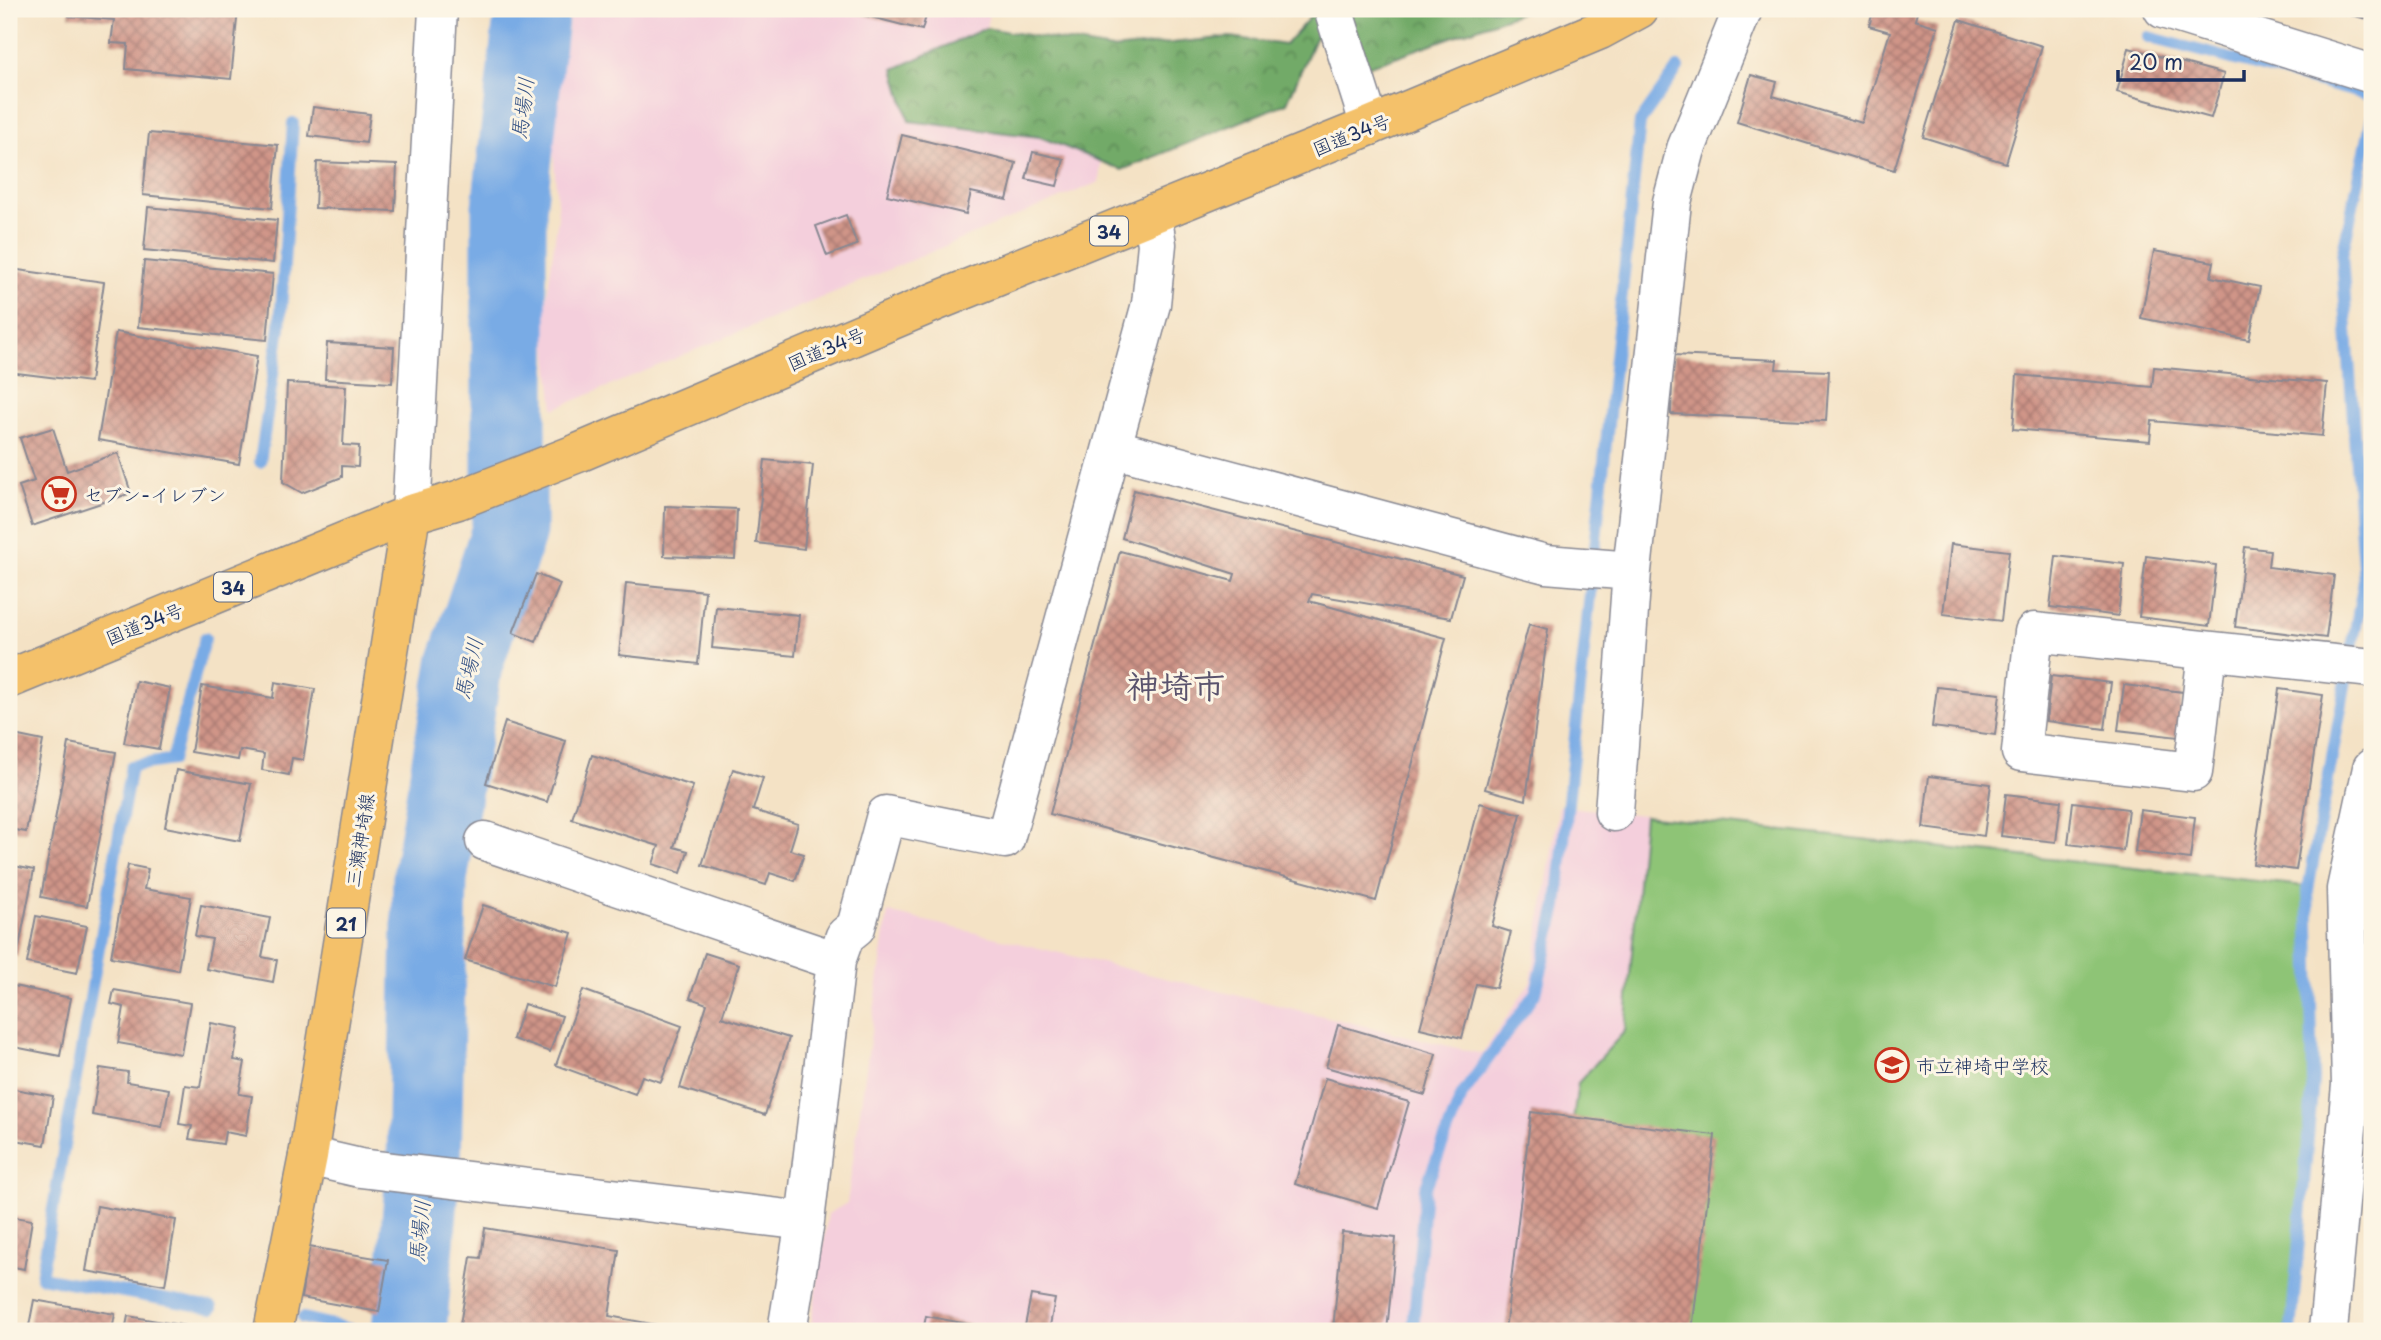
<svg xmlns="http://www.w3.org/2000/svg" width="2381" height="1340" font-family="'Playpen Sans','Klee One',sans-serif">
  <defs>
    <pattern id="forest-crowns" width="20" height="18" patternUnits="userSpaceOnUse" patternTransform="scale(1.75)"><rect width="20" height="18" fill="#72aa67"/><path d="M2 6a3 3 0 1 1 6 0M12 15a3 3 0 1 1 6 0" fill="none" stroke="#5d8b58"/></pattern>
    <pattern id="building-cross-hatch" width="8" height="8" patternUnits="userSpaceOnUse" patternTransform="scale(1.75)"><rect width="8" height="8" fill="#d09588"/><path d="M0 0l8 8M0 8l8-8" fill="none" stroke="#a87a72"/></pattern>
  </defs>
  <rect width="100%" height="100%" fill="#fcf5e5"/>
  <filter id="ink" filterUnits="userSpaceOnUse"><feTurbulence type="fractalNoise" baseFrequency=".0143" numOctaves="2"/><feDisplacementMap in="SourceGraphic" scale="14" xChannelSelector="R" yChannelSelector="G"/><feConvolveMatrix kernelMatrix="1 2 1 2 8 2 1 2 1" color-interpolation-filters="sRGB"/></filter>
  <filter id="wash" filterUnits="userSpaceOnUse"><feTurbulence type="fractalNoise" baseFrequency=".00686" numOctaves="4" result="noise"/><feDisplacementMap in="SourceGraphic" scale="28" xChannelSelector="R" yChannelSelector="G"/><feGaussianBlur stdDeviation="1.57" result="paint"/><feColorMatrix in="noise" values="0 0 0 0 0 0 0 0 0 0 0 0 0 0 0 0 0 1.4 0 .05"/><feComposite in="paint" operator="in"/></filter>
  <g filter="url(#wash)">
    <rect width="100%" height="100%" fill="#f4e2c5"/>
    <path fill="#f4cfdc" d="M571,9H990L986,28L1112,49L1099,182L554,409L544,318L558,216L552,133Z
      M1559,806L2304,886L2310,1077L2286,1331H810L828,1214L847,1203L888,912L1482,1054L1531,981Z"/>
    <path fill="url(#forest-crowns)" stroke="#466c62" stroke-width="2" d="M1317,9H1531L1370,66L1316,36L1287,103L1122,170L1040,137L909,121L894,69L986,28L1112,49L1230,37L1285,45Z"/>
    <path fill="#8ec476" stroke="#547a6a" stroke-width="2" d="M1644,816L2304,886L2310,1077L2286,1331H1546L1578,1083L1625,1031Z"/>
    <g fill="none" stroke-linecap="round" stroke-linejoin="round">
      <path stroke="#79abe5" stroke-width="12" d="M2148,37L2372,96
        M260,462L280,327L293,123
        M205,638L172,760L131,766L41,1277L212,1308
        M303,1318L358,1331
        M1413,1331L1425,1189L1462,1095L1536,992L1557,906L1640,122L1678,68
        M2291,1331L2313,1080L2308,890L2364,581L2342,256L2372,118"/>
      <path stroke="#79abe5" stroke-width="75" d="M409,1331L424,1165L430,879L465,665L509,530V208L532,9"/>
    </g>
    <g id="blocks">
      <path fill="url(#building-cross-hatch)" d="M70,9H238L231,79L126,69L128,44L111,43L114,20L69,16Z
        M840,9H928L922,30Z
        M1866,9H1918L1915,20L1938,27L1894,170L1737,122L1751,75L1777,82L1773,96L1862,123L1890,32L1869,26L1873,12Z
        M2327,9H2372V20L2327,10Z
        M1959,20L2042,46L2006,163L1923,137Z
        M2129,48L2224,74L2211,118L2117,92Z
        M313,107L370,114L366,143L309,136Z
        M149,133L278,145L272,208L143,195Z
        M902,135L1016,163L1007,200L971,192L966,214L887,195Z
        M1033,152L1064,159L1057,186L1026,179Z
        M317,162L397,165L395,211L315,208Z
        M148,207L277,220L273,263L144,250Z
        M846,215L857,245L827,256L816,226Z
        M2154,251L2214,262L2211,277L2260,287L2249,340L2141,318Z
        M144,261L273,274L267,340L138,327Z
        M11,269L104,282L90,382L9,372V287Z
        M116,332L257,356L239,464L98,440Z
        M327,343L394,347L392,383L325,379Z
        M1673,355L1777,360L1776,369L1829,371L1826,421L1671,414Z
        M2154,367L2327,383L2322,436L2152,421L2150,441L2013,429L2017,375L2152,387Z
        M287,383L346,386L343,445L359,446L358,467L342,466V477L302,493L283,482Z
        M53,428L67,471L118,453L131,493L32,526L19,486L34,481L20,438Z
        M765,460L813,465L804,549L756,543Z
        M1134,490L1463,575L1451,618L1312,594L1309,601L1446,638L1376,901L1050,814L1120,551L1233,581L1235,574L1122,538Z
        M665,506L737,509L735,559L664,556Z
        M1951,544L2009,551L2001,621L1943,614Z
        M2245,547L2270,550L2268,567L2334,575L2326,638L2235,627Z
        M2056,556L2124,564L2118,616L2050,607Z
        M2146,556L2216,565L2209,626L2139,617Z
        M536,574L560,584L536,642L513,633Z
        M626,583L705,591L698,664L619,655Z
        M716,607L799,615L795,656L712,648Z
        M1529,624L1548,629L1526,800L1485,789Z
        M2051,676L2111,683L2105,729L2046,721Z
        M136,681L170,688L159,749L124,743Z
        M275,682L315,689L303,760L292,758L289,775L262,770L264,754L240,750L238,760L191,752L202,686L273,698Z
        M2124,685L2183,692L2178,737L2118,730Z
        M1937,687L2000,694L1995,735L1932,727Z
        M2279,689L2323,695L2296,870L2253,864Z
        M505,722L566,741L547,802L486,783Z
        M9,734L43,741L26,832L9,829Z
        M69,743L116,752L87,906L41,897Z
        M592,755L693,786L674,847L688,851L681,873L653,864L659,846L572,819Z
        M733,769L763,778L753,810L798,824L790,850L804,854L795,881L770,873L766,885L702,865Z
        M176,770L251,784L240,841L165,827Z
        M1929,776L1991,784L1984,836L1923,828Z
        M2006,794L2061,801L2056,842L2001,836Z
        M2073,802L2128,809L2123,851L2068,844Z
        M1480,803L1521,814L1492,926L1511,932L1496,988L1476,984L1462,1038L1420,1028Z
        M2140,810L2195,817L2190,859L2135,852Z
        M9,865L34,870L17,957L9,955Z
        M128,865L148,869L144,889L191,897L178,970L111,957Z
        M201,905L270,918L262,957L277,960L273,982L206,969L212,939L195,936Z
        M483,905L572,933L555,987L465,960Z
        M36,916L87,926L77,973L27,963Z
        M705,953L739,964L722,1017L789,1038L765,1115L680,1088L707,1004L690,998Z
        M9,985L71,998L60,1056L9,1046Z
        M114,990L190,1003L181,1054L118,1043L124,1007L111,1004Z
        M583,990L682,1026L661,1082L642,1076L635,1094L556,1065Z
        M524,1004L562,1016L550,1052L513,1039Z
        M211,1023L239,1028L234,1060L245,1062L239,1094L252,1096L246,1136L225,1132L223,1144L189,1139L192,1126L179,1124L185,1085L200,1087Z
        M1338,1025L1436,1054L1425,1095L1326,1067Z
        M100,1068L128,1072L127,1082L169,1089L162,1127L92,1115Z
        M1325,1078L1409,1102L1378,1208L1295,1184Z
        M9,1088L53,1096L45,1145L9,1139Z
        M1531,1112L1715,1135L1692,1331H1505Z
        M97,1206L176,1220L165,1285L86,1271Z
        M9,1216L32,1220L24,1269L9,1266Z
        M485,1228L619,1250L609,1316L689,1331H459L471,1257L481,1258Z
        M1342,1232L1396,1238L1387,1331H1333Z
        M309,1247L388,1260L379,1312L301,1298Z
        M1031,1295L1055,1299L1049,1331H1024Z
        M34,1300L115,1314L112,1331H28Z
        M128,1316L209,1330L208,1331H125Z
        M926,1316L999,1330V1331H923Z"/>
    </g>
  </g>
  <g filter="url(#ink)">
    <use href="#blocks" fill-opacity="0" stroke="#888892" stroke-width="2"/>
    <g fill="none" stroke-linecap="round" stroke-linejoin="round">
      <g stroke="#888892" stroke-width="41">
        <path id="minor" d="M1333,9L1370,126
          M2163,9L2372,74
          M1112,448L1546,564L1632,571
          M411,514L438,9
          M2207,652L2193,772L2021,752L2034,632L2372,668
          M1614,812L1632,571L1672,202L1686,149L1743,9
          M485,841L836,961L805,1221
          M836,961L845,936L856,927L886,815L1005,839L1151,304L1157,244L1152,214
          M308,1156L360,1168L805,1221L787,1331
          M2328,1331L2351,1085L2346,889L2372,768"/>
      </g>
      <g stroke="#888892" stroke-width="41">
        <path id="major" d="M273,1331L308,1156L411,514"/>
      </g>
      <g stroke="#888892" stroke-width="41">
        <path id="highway" d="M9,679L411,514L458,500L578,453L937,301L1370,126L1600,30L1639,9"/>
      </g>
      <use href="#minor" stroke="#fff" stroke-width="38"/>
      <use href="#major" stroke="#f4c16b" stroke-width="38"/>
      <use href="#highway" stroke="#f4c16b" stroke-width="38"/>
    </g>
  </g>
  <defs>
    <g id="supermarket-ring" transform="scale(1.75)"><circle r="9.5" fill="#fcf5e5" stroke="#c8321e" stroke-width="1.5"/><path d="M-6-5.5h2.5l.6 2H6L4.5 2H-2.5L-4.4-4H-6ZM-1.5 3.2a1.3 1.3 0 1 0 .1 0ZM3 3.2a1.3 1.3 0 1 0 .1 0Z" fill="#c8321e"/></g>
    <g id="school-ring" transform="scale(1.75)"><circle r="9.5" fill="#fcf5e5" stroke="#c8321e" stroke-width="1.5"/><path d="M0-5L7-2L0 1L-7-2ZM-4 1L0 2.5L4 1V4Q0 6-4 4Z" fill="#c8321e"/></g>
  </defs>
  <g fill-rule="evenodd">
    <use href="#supermarket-ring" x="59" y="494"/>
    <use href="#school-ring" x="1892" y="1065"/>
  </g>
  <g text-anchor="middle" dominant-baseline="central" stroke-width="6" stroke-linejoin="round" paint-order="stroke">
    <g fill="#fcf5e5" stroke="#5e6a86" stroke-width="2">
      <rect x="1090" y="216.5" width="38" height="29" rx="5"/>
      <rect x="214" y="572.5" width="38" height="29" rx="5"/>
      <rect x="327" y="908.5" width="38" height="29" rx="5"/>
    </g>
    <g font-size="18" font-weight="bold" fill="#1b2f5e">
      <text x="1109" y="231">34</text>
      <text x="233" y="587">34</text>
      <text x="346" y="923">21</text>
    </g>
    <g font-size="19" fill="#1b2f5e" stroke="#fcf5e5">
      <text transform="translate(1351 134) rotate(-22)">国道34号</text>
      <text transform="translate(826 348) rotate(-23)">国道34号</text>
      <text transform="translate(144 623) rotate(-22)">国道34号</text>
      <text transform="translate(359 840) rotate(-81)">三瀬神埼線</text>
    </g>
    <g font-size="19" fill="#1b2f5e" stroke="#fcf5e5" text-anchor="start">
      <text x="84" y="494">セブン-イレブン</text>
      <text x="1916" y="1065">市立神埼中学校</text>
    </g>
    <g font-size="21" font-style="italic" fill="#375486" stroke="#fcf5e5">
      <text transform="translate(521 108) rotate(-83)">馬場川</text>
      <text transform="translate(467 668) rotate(-77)">馬場川</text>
      <text transform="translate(418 1231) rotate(-85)">馬場川</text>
    </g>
    <g font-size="33" font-weight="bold" fill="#5a536d" stroke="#fcf5e5">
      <text x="1176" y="684">神埼市</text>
    </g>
  </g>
  <rect width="2381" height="1340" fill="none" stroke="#fcf5e5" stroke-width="35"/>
  <path d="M2118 70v10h126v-10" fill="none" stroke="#1b2f5e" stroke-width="3.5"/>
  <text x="2129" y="70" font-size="21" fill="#1b2f5e" stroke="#fcf5e5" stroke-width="5" paint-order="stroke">20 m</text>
</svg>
